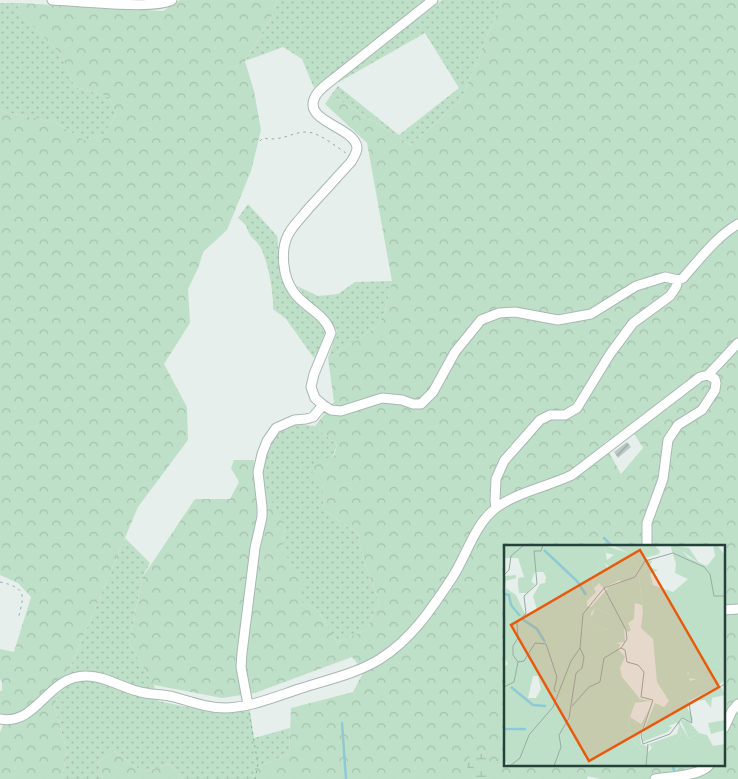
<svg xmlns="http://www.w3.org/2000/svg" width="738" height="779" font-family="'Archivo Narrow',sans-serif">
  <defs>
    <pattern id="grass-dots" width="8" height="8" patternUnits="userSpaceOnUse" patternTransform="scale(1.25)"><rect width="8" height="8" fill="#bfe0c8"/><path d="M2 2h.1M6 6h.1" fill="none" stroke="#a4c1ad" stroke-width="1.8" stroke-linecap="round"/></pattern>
    <pattern id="forest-crowns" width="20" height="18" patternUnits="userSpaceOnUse" patternTransform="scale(1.25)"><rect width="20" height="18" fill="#bfe0c8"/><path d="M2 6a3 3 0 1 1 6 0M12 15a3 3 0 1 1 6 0" fill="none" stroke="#a4c1ad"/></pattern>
    <pattern id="wetland-marsh" width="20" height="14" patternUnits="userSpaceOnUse" patternTransform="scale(1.25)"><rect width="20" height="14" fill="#bfe0c8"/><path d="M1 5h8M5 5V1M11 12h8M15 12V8" fill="none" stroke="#a4c1ad"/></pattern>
    <pattern id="building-hatch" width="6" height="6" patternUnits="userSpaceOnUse" patternTransform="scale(1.25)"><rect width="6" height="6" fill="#bbcac4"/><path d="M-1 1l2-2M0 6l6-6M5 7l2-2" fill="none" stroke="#98a6a0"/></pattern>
  </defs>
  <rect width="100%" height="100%" fill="#e6efeb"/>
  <path fill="url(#grass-dots)" d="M277,0H428L314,88L302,59L283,47L245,61L271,18Z
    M442,0H502L461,100L411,145L331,95L338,86L399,135L459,88L425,33L339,82L338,78Z
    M0,3H20L17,11L60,53L75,87L109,97L116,114L104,135L84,140L54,122L0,111Z
    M248,204L277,236L282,279L294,301L324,324L326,337L314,358L286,319L273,309C274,294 268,259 259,245C257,242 253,239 251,236C245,227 249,226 238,218Z
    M392,281L385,311L378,326L328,358L337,331L329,318L308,301L297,286L318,296L338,294L355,282Z
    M292,424L315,426L337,445L322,484L324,510L358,534L364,561L379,602L366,630L337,642L317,609L301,602L282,549L285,528L260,488C263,474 266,441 277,432C281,429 287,427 292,424Z
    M125,538L150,563L142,578L129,643L154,685L158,701L216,713L250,710L254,738L290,728L289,754L255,768L253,779H183L170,764L143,772L114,751L98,762L103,779H62L67,751L54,706Z"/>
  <path fill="url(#forest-crowns)" fill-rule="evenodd" d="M180,0H277L271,18L245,61L254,91L261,130L251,171L227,230L203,252L199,266L188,289L190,323L164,364L187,407L188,440L138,507L54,706L67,751L62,779H0V732L4,724L0,720V691H2V682L0,679V649L14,652L31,597L18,583L0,575V111L54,122L84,140L104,135L116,114L109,97L75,87L60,53L17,11L20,3L163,11Z
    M502,0H738V779H600L588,776L587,779H253L255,768L289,754L291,708L353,692L364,671L352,657L255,693L222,698L154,685L129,643L142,578L195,499H230L239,482L231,468L234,460H254L260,488L271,499L285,528L282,550L304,580L301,602L317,609L337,642L366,630L379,602L364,561L358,534L324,510L322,484L312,475L314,462L334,456L337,445L315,426L334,402L328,358L378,326L385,311L392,281L367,143L325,104L331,95L411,145L461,100ZM630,427L643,448L621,474L604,443ZM506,546H724V765H506Z
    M114,751L143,772L170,764L183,779H103L98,762Z"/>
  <path fill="url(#wetland-marsh)" d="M479,752L488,760V779H468L467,759Z"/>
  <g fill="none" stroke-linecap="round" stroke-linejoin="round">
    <path stroke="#8ec9d4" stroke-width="2.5" d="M604,538L612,546
      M342,723L346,779
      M672,765L676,775"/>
  </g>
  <path fill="url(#building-hatch)" d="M627,442L631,447L618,458L614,452Z"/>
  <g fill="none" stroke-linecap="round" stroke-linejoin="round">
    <g stroke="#a8b8b2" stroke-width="11">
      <path id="minor" d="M52,0C75,1 156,10 172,0
        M433,0L332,80C326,85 318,90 315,97C302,122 356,127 357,148C357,153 353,158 351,162C337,177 323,193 309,208C302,217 293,225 288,235C280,251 283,277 293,291C304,308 325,313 331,333L314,374L311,387L315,398L323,405L331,410L341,411L382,398L402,400L413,404H421L433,392L455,352L481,320L499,313L515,312L558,320L591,314L636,286L665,277L678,280L683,278C700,259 716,237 738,224
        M496,508L495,500L496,479L504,461L540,420L550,415H565L577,408L610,354L633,323L670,296L676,287L678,280
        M647,546V523L663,479L668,440L678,425L702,410L715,390L716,383L715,379L708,375
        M724,610L738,609
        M248,705L241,667L242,653L255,548L262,517V507L258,472L262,454L267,441L276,428L294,420L306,419L313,417L323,405
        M0,719C38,726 47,675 87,676C104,676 121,687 137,691C149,695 162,694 174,697C192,702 208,708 226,708C251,707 275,697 299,689C326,680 356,674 380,659C412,639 432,608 452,578C467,555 474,525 496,508C515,493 549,486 572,475L700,377L708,375L738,343
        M724,728L732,711L738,704
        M655,779C668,777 701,776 709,765"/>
    </g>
    <path stroke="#86b3a5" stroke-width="1" stroke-dasharray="2.5 4" stroke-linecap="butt" d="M260,141L263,138C282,142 291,132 307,132C320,133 335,146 346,153
      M0,582C28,588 24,596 18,619
      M249,713L258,764L255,779"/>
    <use href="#minor" stroke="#fff" stroke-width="9"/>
  </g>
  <g transform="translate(504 545)">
    <rect width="221" height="221" fill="#e6efeb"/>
    <path d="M100,0L124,8L134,23L138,60L131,58L116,35L99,43L95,38L90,43L88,39L95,20L101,18L104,24L111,10L102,8ZM167,0L185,3L195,18L178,6L167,3ZM19,32L31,39L23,48H15L14,40V33ZM2,43L12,50L7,52L0,66ZM91,63L101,67L120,82L121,97L111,98L106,85L98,84L87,74ZM209,120L216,123L221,135L211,143L193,134L183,133L186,125ZM165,156L167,174L172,178L137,192L151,158L160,162ZM128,158H147H131L126,172L137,179L147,161L136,189L137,199L145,202L142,209L127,194L124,171ZM176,174L185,177L195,188L185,194ZM221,175V185L207,189L204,178ZM175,180L177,190L166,203H148L145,199L173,189Z" fill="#bfe0c8"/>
    <path d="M0,0H100L103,15L111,9L120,18L108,25L101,18L95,20L88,39L92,47L83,56V61L87,62L105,42L118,37L127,42L131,55L130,74L124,78L127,85L124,87L101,67L91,63L87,68L88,74L98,84L106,85L113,92L111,98L116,99L115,105L121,112L116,123L118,132L136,154L147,156L128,158L124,171L127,194L142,209L148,203H166L177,190L175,180L167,174L165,156L153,137L149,94L137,83L139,67L134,23L124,8L108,0H150L156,6L155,9L141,13L148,16L145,22L154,25L146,29L149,40L169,47L184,34L171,28L172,19L167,3L178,6L185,13L203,21L211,11L209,0H213L221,10V135L216,123L209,120L183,128L186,136L193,134L211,143L185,156L183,162L189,174L187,177L177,173L176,179L185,194L195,188L203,190L209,201L221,199V221H5L2,217L0,220V122L4,119L0,112V66L7,51L12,50L21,69L33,65L29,51L36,39L41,38L42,32L39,27H31L27,37L21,35L14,13H1V31L12,30V33L2,36L0,49ZM29,131H34L37,144L32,153H24ZM163,181L168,182L164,187L138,197L139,190Z" fill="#bfe0c8" fill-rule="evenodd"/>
    <path d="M217,142L221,150L208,153L207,163L201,155L190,156Z" fill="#bfe0c8"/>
    <path fill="none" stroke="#8ec9d4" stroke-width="2.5" d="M40,5L73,36L82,50M0,49L5,50L7,60L16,71M18,74L33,84L41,97M7,142L29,160L42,161M0,184H22"/>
    <path fill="none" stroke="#98aaa4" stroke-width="1" d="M0,30L5,25L7,11L20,0M117,103L121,105L123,117L134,120L140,127L137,152L149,155L137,190L139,199L166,189L178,173L188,178L185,158L221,139M14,117L9,110V101L14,93L13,78L22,68L20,51L33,39L30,6H37L39,0M14,117L20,116L31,98L42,99L53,132L50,145L52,147M0,142L10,137L14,117M68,161L85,142L96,137L100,113L117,103L123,94L122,85L100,43M6,221L16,213L25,190L49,162L67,116L76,103L79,69L100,43L131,32L141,16L169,8L200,22L206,29L210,51H222M50,221L57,202L55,190L65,173L72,128L78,123L80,112L76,103M142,221L144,199"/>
    <path fill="#e8590c" fill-opacity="0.15" stroke="#e8590c" stroke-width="2.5" d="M136,5L215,142L85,216L7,80Z"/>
    <rect width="221" height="221" fill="none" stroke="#24423a" stroke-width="2.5"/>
  </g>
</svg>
